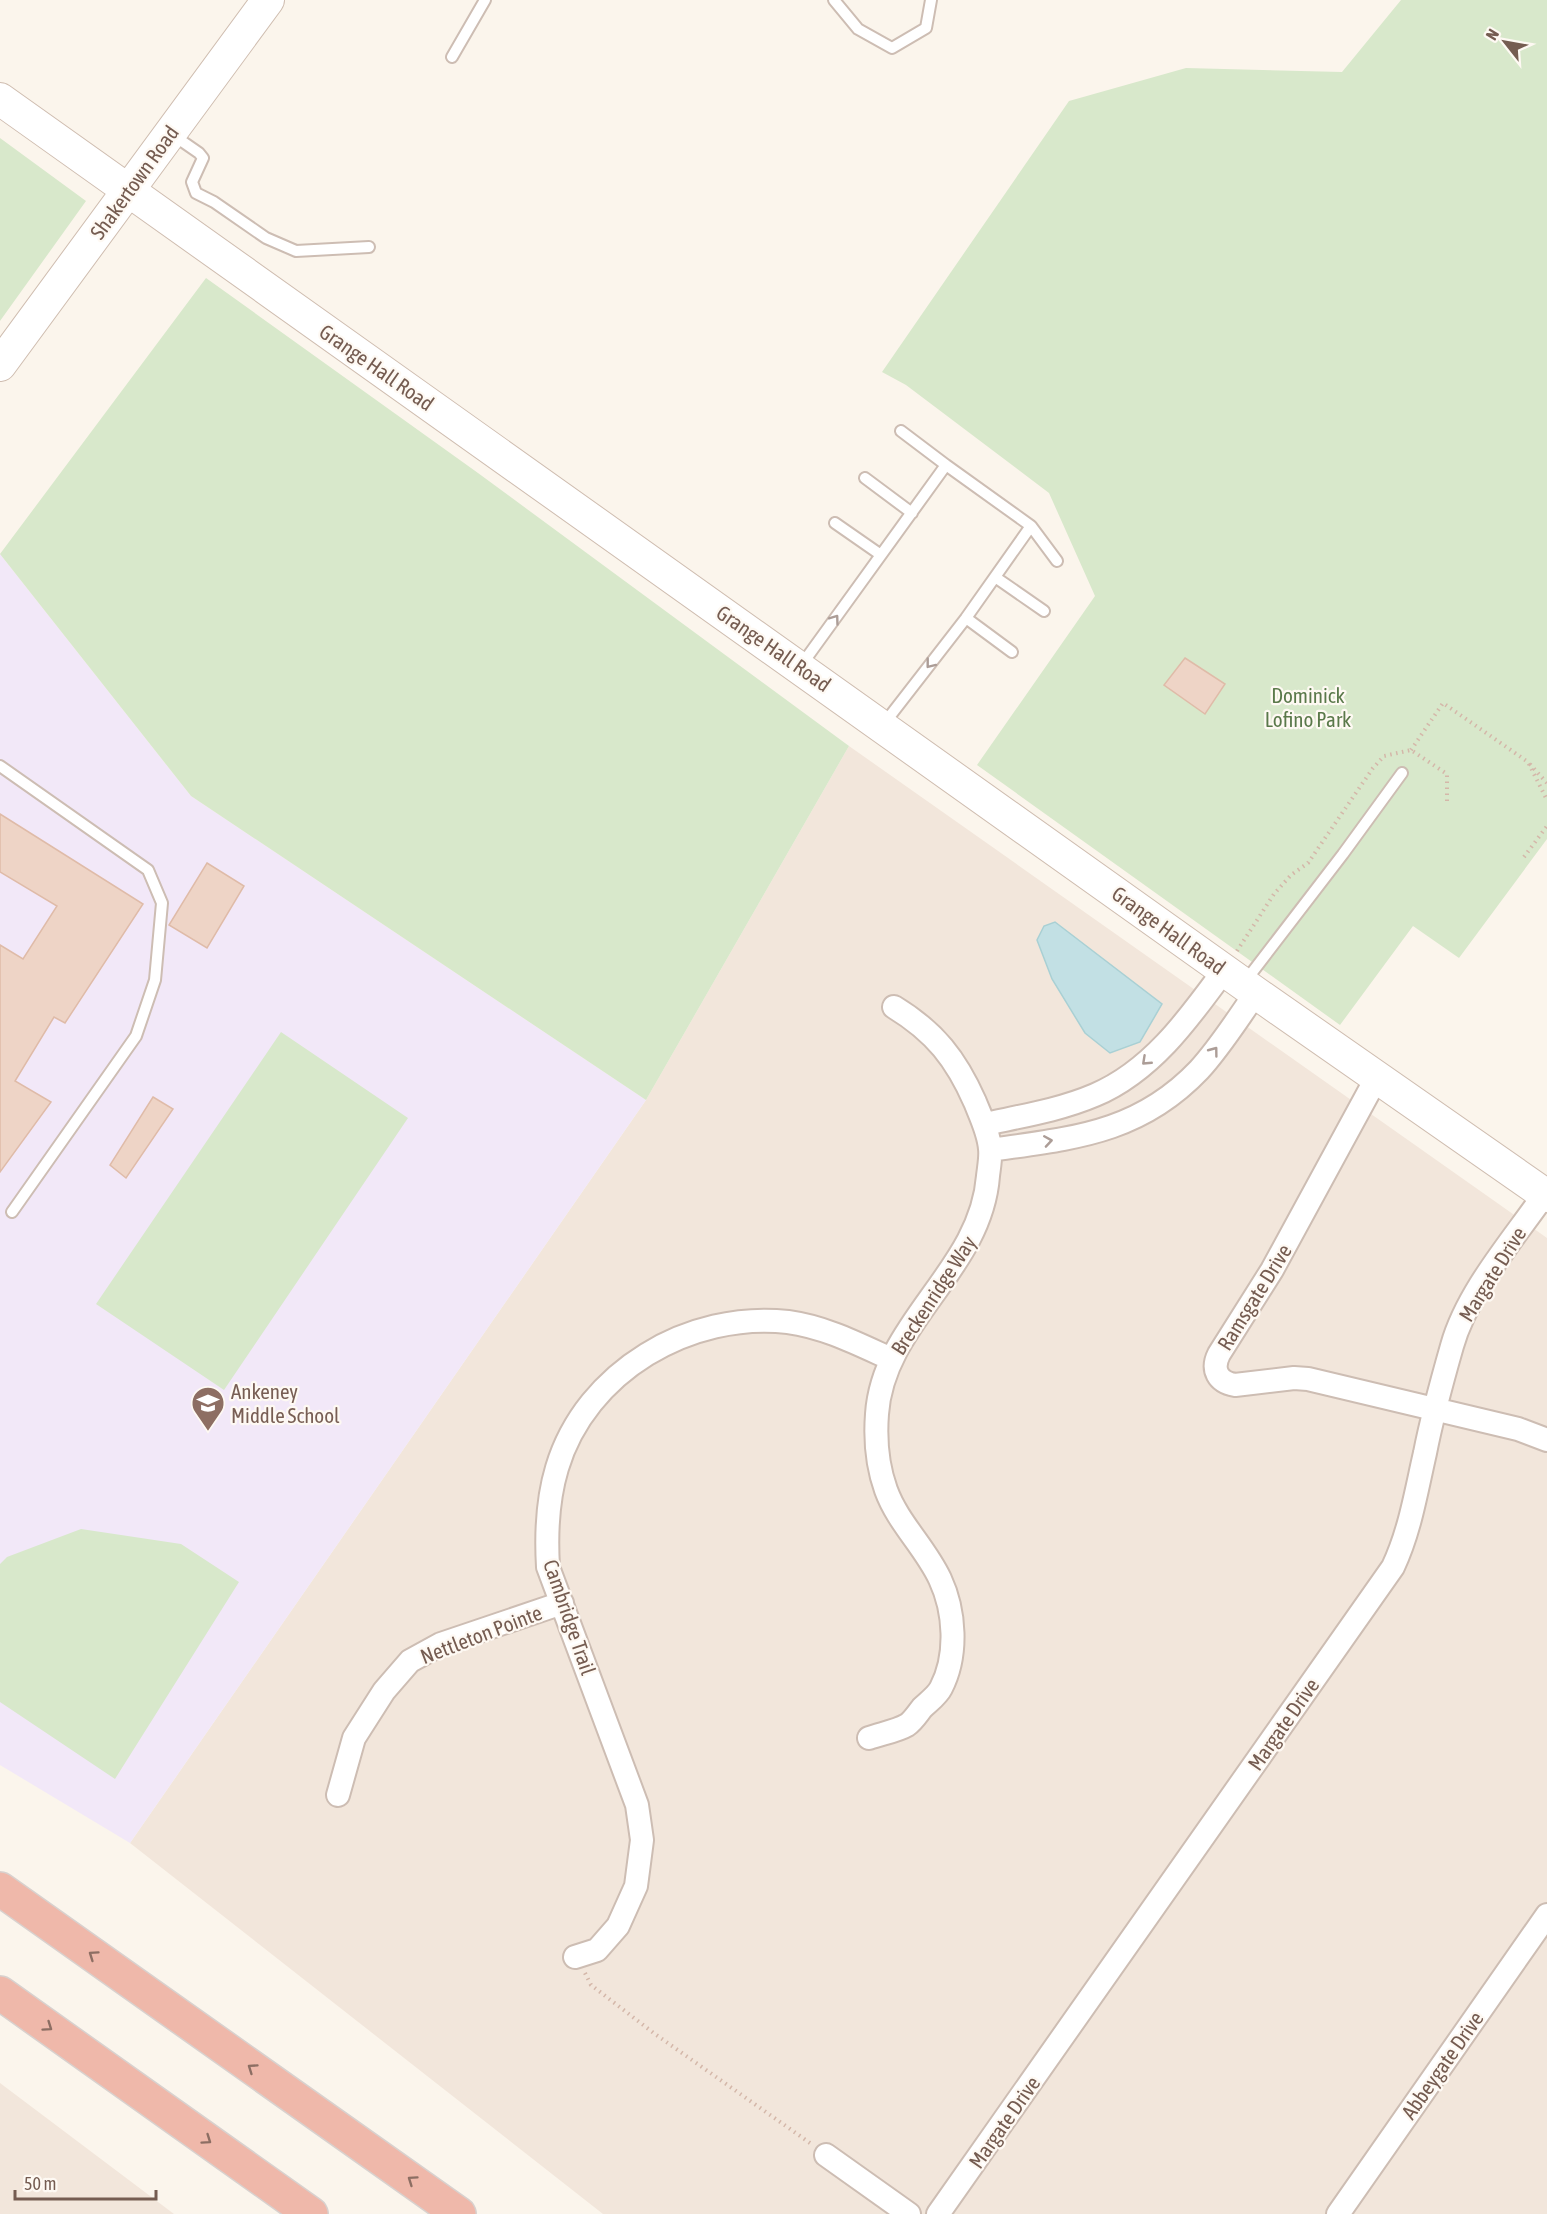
<svg xmlns="http://www.w3.org/2000/svg" width="1547" height="2214" font-family="'Asap Condensed',sans-serif">
  <rect width="100%" height="100%" fill="#fbf5ec"/>
  <path fill="#f2e6db" d="M849,746L1547,1238V2214H603L130,1843L646,1100Z
    M0,2083L174,2214H0Z"/>
  <path fill="#f2e8f8" d="M0,554L191,796L646,1100L130,1843L0,1765Z"/>
  <path fill="#d8e8cb" d="M1401,0H1547V839L1459,958L1413,926L1340,1025L977,765L1095,596L1049,493L906,385L882,372L1069,101L1186,68L1342,72Z
    M0,138L86,201L0,321Z
    M206,278L478,473L849,746L646,1100L191,796L0,554Z
    M281,1032L408,1118L224,1390L96,1304Z
    M81,1529L181,1544L239,1582L115,1779L0,1702V1564L7,1557Z"/>
  <path fill="#c2e0e4" stroke="#a9d0d4" stroke-width="1.5" d="M1055,922L1162,1004L1140,1042L1110,1053L1085,1033L1052,979L1037,940L1044,926Z"/>
  <path fill="#eed4c6" stroke="#dfbba8" stroke-width="1.5" d="M1185,658L1225,684L1205,714L1164,685Z
    M0,814L143,904L65,1023L54,1017L15,1081L51,1102L0,1172V945L23,959L57,906L0,872Z
    M207,863L244,886L207,948L169,925Z
    M153,1097L173,1109L126,1178L110,1165Z"/>
  <g fill="none" stroke-linecap="round" stroke-linejoin="round">
    <g stroke="#cdbdb3" stroke-width="14">
      <path id="lane" d="M834,0L858,29L892,48L926,28L931,0
        M452,57L485,0
        M173,135L199,153L203,158L192,182L196,193L214,202L266,238L296,251L369,247
        M901,431L946,465
        M865,478L912,513
        M835,523L881,555
        M1031,526L1057,561
        M995,577L1044,611
        M966,618L1012,652
        M800,667L946,465L1031,526L966,618L883,725
        M0,766L148,870L162,903L155,980L136,1036L12,1212
        M1244,983L1343,854L1402,773"/>
    </g>
    <g stroke="#cdbdb3" stroke-width="26">
      <path id="street" d="M1377,1077L1272,1270L1219,1354C1211,1370 1218,1382 1235,1385L1294,1378L1308,1379L1518,1429L1547,1440
        M985,1124C1022,1116 1060,1110 1095,1095C1152,1071 1190,1017 1225,969
        M991,1150C1072,1138 1138,1134 1199,1070C1221,1046 1238,1018 1256,993
        M869,1738C880,1734 897,1731 907,1725C913,1721 918,1713 922,1708C928,1702 937,1696 941,1688C958,1655 955,1611 940,1579C925,1547 898,1523 886,1490C877,1465 875,1440 877,1414C883,1322 981,1270 988,1176C989,1167 991,1157 990,1149C989,1133 981,1117 975,1102C956,1059 935,1032 894,1007
        M338,1795L354,1738L384,1691L410,1661L441,1644L562,1603
        M575,1957L597,1950L618,1926L636,1886L642,1840L637,1805L548,1567C546,1533 547,1501 557,1468C586,1371 690,1311 788,1322C825,1327 858,1344 891,1359
        M826,2155L909,2214
        M938,2214L1393,1567C1410,1531 1416,1492 1425,1453C1432,1417 1442,1381 1452,1346C1467,1292 1512,1241 1544,1195
        M1338,2214L1547,1915"/>
    </g>
    <g stroke="#cfbdb0" stroke-width="34">
      <path id="secondary" d="M0,99L1256,993L1547,1196
        M0,365L268,0"/>
    </g>
    <g stroke="#d8d1ce" stroke-width="36">
      <path id="highway" d="M0,1889L459,2214
        M0,1993L311,2214"/>
    </g>
    <path stroke="#d4b7a9" stroke-width="4" stroke-dasharray="1.5 4.5" stroke-linecap="butt" d="M1411,750L1443,703L1528,762
      M1547,783L1528,762L1547,800
      M1524,857L1547,826
      M1237,951L1274,894L1291,875L1308,863L1373,768L1384,756L1411,750L1447,774V804
      M585,1973L591,1985L655,2034L810,2143"/>
    <use href="#lane" stroke="#fff" stroke-width="10"/>
    <use href="#street" stroke="#fff" stroke-width="22"/>
    <use href="#secondary" stroke="#fff" stroke-width="32"/>
    <use href="#highway" stroke="#efb8aa" stroke-width="33"/>
  </g>
  <defs><path id="oneway-chevron" d="M-2-3.5L2.5 0L-2 3.5" fill="none" stroke-width="1.6" stroke-linecap="round" stroke-linejoin="round" transform="scale(1.5)"/></defs>
  <g stroke="#ac9d97">
    <use href="#oneway-chevron" transform="translate(835 619) rotate(-54)"/>
    <use href="#oneway-chevron" transform="translate(930 664) rotate(128)"/>
    <use href="#oneway-chevron" transform="translate(1214 1051) rotate(-53)"/>
    <use href="#oneway-chevron" transform="translate(1146 1061) rotate(137)"/>
    <use href="#oneway-chevron" transform="translate(1048 1141) rotate(-9)"/>
  </g>
  <g stroke="#8d6e63">
    <use href="#oneway-chevron" transform="translate(93 1955) rotate(-145)"/>
    <use href="#oneway-chevron" transform="translate(48 2027) rotate(35)"/>
    <use href="#oneway-chevron" transform="translate(252 2068) rotate(-145)"/>
    <use href="#oneway-chevron" transform="translate(207 2140) rotate(35)"/>
    <use href="#oneway-chevron" transform="translate(412 2180) rotate(-145)"/>
  </g>
  <defs>
    <g id="school-pin" transform="scale(1.725)"><path d="M0 17L-7.5 6A9.5 9.5 0 1 1 7.5 6Z" fill="#8d6e63" stroke="#fef9f3"/><path d="M0-5L7-2L0 1L-7-2ZM-4 1L0 2.5L4 1V4Q0 6-4 4Z" fill="#fff"/></g>
  </defs>
  <g fill-rule="evenodd">
    <use href="#school-pin" x="208" y="1403"/>
  </g>
  <g text-anchor="middle" dominant-baseline="central" stroke-width="4.5" stroke-linejoin="round" paint-order="stroke">
    <g font-size="21" fill="#755c51" stroke="#fef9f3">
      <text transform="translate(134 182) rotate(-54)">Shakertown Road</text>
      <text transform="translate(377 367) rotate(35)">Grange Hall Road</text>
      <text transform="translate(774 648) rotate(35)">Grange Hall Road</text>
      <text transform="translate(1169 930) rotate(36)">Grange Hall Road</text>
      <text transform="translate(1492 1274) rotate(-58)">Margate Drive</text>
      <text transform="translate(933 1295) rotate(-57)">Breckenridge Way</text>
      <text transform="translate(1254 1297) rotate(-58)">Ramsgate Drive</text>
      <text transform="translate(570 1617) rotate(71)">Cambridge Trail</text>
      <text transform="translate(481 1634) rotate(-21)">Nettleton Pointe</text>
      <text transform="translate(1283 1724) rotate(-55)">Margate Drive</text>
      <text transform="translate(1442 2065) rotate(-55)">Abbeygate Drive</text>
      <text transform="translate(1004 2122) rotate(-55)">Margate Drive</text>
    </g>
    <g font-size="21" fill="#5a794a" stroke="#fef9f3">
      <text x="1308" y="695">Dominick<tspan x="1308" dy="24">Lofino Park</tspan></text>
    </g>
    <g font-size="21" fill="#785e54" stroke="#fef9f3" text-anchor="start">
      <text x="231" y="1391">Ankeney<tspan x="231" dy="24">Middle School</tspan></text>
    </g>
  </g>
  <g transform="translate(1505 42) rotate(301)" stroke="#fef9f3" stroke-width="4.5" paint-order="stroke">
  <path d="M0-4.5L10 22L0 15L-10 22Z" fill="#755c51"/>
  <text y="-9" font-size="16" font-weight="bold" text-anchor="middle" fill="#755c51">N</text>
  </g>
  <path d="M15 2190v9h141v-9" fill="none" stroke="#755c51" stroke-width="3"/>
  <text x="24" y="2190" font-size="18" fill="#755c51" stroke="#fef9f3" stroke-width="4.5" paint-order="stroke">50 m</text>
</svg>
